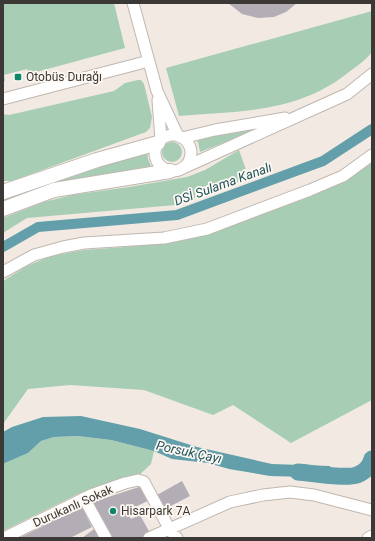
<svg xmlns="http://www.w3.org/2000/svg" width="375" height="541" font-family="Roboto,sans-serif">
  <rect width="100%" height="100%" fill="#f2eae2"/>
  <path fill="#a7ceb5" d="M3,3H114L125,48L29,74L27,69L4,75L5,81L3,82Z
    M372,11V52C366,60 357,66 349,72C298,113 241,111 179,116L166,68Z
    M138,80H141L144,84L152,117L150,128L146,132L12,181H3V114L9,115L114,91L125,83Z
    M261,128L200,152L198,142L195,139Z
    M162 152a10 10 0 1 1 20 0a10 10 0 1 1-20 0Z
    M239,150L249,178L176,205L27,218L3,233V218L44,202L72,195L129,187L187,177L205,170Z
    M147,151L148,159L151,166L54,184L3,203V200Z
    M372,162V400L291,443L233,405L213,415L144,390L70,385L28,389L3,424V281L27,266L51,256L84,250L124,247L175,241L358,171Z
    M79,436L111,440L154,451L151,464L137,477L82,492L3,531V464L28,453L41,441L54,437Z"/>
  <path fill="#639faa" d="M81,416L140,429L197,447L272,464L330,466L332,472L305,477L270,476L229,469L208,463L172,459L154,451L111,440L78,436L54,437L41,441L28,453L3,464V432L12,427L43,417Z"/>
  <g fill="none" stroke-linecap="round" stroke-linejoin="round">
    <path stroke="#639faa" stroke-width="10" d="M3,247L38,227L177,215L323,161L372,129"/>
    <path stroke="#639faa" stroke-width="17" d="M298,472C312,473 345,479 357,475C365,472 370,466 372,459"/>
  </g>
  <path fill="#b3adb6" d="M228,3H297L286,12L274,17L258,18L242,14Z
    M182,481L190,496L165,509L157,495Z
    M139,487L148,490L152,499L135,507L133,504L125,507L131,519L140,515L150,533L144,538H111L93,502Z
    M82,507L92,527L70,538H19Z
    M94,529L99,538H82Z"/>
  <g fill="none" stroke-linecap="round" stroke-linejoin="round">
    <g stroke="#bfb7b0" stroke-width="13">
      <path id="minor" d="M133,3L157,91L178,136
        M3,99L149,61
        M158,100L161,140
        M155 153a18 18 0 1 1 36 0a18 18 0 1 1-36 0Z
        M182,138L215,130L285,118
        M183,168L347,94L372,74
        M3,272L34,255L63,247L84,243L164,238L207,229L310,190L343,176L372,155
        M84,498L106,538
        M4,538L91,495L125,483L138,480L144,482L170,530L177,538
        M149,538L230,502L263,495L290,492L314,495L372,510
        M368,538L372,536"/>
    </g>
    <g stroke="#bfb7b0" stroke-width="16">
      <path id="tertiary" d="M3,192L97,160L158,143
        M3,209L54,190L170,171"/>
    </g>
    <use href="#minor" stroke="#fff" stroke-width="11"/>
    <use href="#tertiary" stroke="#fff" stroke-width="14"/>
  </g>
  <g fill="#0e8769" stroke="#fef8f2" stroke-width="1.5">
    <rect x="14" y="73" width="8" height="8" rx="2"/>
    <circle cx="113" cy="511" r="4"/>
  </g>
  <g text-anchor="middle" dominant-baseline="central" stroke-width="3.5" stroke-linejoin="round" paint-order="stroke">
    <g font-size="12" fill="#3b3835" stroke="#fef8f2" text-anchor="start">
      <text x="26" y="77">Otobüs Durağı</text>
      <text x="121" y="511">Hisarpark 7A</text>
    </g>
    <g font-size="12" fill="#3b3835" stroke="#fef8f2">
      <text transform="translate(73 506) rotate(-24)">Durukanlı Sokak</text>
    </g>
    <g font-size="13" font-style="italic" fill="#21555e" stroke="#fef8f2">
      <text transform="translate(223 184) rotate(-20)">DSİ Sulama Kanalı</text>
      <text transform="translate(189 452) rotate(12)">Porsuk Çayı</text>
    </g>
  </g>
  <rect width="375" height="541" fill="none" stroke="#3b3835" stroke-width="8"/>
</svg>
